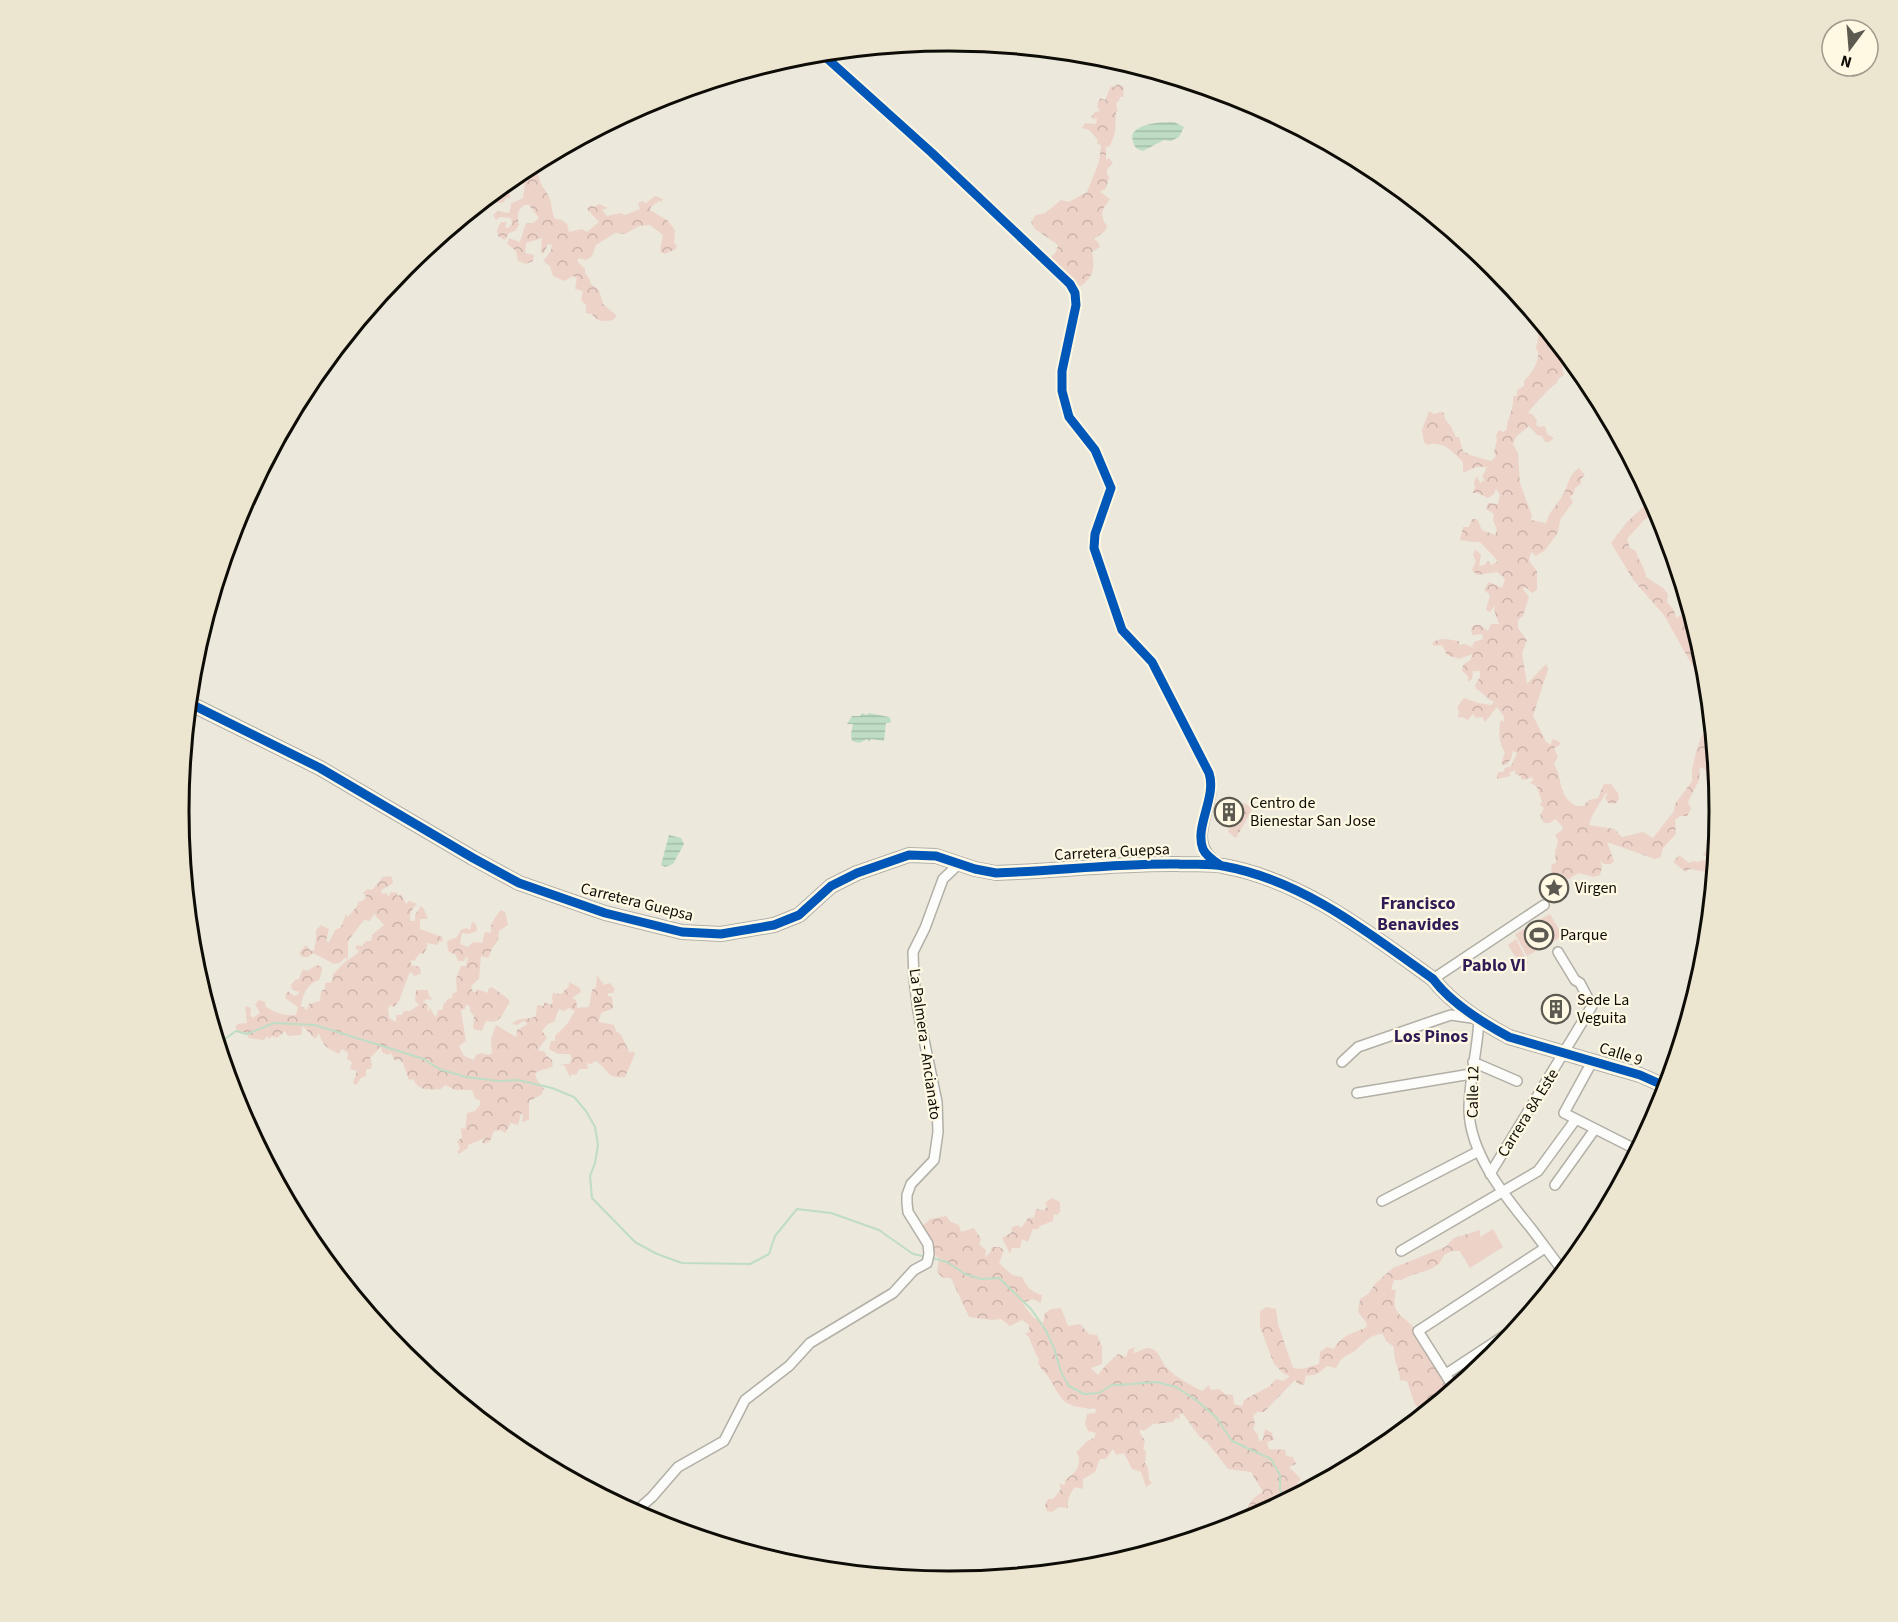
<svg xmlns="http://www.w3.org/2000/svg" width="1898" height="1622" font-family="'Source Sans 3',sans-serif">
  <defs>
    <pattern id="grass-dots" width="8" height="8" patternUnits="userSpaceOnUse" patternTransform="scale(1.5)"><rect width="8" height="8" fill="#edd2c8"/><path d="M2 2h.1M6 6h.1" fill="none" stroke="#cab3aa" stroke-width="1.8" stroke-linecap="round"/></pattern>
    <pattern id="forest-crowns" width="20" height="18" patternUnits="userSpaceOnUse" patternTransform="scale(1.5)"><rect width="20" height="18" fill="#edd2c8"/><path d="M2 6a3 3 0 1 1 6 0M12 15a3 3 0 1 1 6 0" fill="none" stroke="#cab3aa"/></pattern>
    <pattern id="water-rules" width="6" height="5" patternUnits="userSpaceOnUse" patternTransform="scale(1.5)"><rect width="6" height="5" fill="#bfdcc5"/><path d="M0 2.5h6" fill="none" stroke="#a3bca8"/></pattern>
  </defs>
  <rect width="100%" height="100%" fill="#ece8dc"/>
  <path fill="url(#grass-dots)" d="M1244,803L1253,808L1236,838L1228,832Z"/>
  <path fill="url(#forest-crowns)" d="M1118,84L1124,87L1123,97H1120L1119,101L1116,103L1118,112L1116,111L1115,133L1110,146L1106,147V160L1109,158L1113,163L1107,169V174L1109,178L1106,188L1100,192L1110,199C1102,209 1099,215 1107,226L1105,231L1094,239L1098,242L1100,247L1092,252C1095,268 1094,276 1081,286L1074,285L1048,260L1056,252L1058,245L1035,229L1031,222L1036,215L1045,213L1061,200L1069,202L1087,192L1099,162L1101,145L1097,144L1098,140L1089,130L1082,128L1085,123L1096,124L1097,118L1094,119L1091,117L1095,112L1100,111L1097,107L1100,98L1105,100L1111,86L1114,87Z
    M526,167L539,176C540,187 547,190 550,199C552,206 552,213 555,219L562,220L567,224L569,232L582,229L587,232L599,222L587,209L591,205L594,207L599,204L608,208L602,210L607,216L620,213L625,215L640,209L638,203L642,201L646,203L655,196L663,199L661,202L659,201L651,207L650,210L667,220L675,230L674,243L677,246L676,249L665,254L660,252L663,235L650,225L639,226L625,234L615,233L596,245L592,256L586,260L579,258L577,261L585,269V273L590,280V283L599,290L603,304L617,316L613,320C605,322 597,322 592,314L586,313V305L581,300L583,291L575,289L577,278L573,276L564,281L553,276L550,266L543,261L551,251L552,245L548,244L544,253H541L542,238L526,243L525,253L534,255L533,261L526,264L518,261L516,251L507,244L509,238L520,242L526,223H533L539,218L529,205H524C517,211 517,215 519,225L515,231L509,233L505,240L498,236L497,230L501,222H507L505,227L508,228L512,224L511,218L500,217L496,220L493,215L498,211L509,213L511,206L510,204L523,198L525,183L521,185L515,183L514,176Z
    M499,188L504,193L509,192L510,198H506L503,203L491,202L489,197L493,196V193Z
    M1530,310L1565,353L1562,369L1564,375L1558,379L1557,383C1551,386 1532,407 1528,413L1532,414L1537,420L1536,425L1539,427L1545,426L1547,434L1554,438L1549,442H1545L1542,436L1537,435L1529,426L1516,437L1513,444L1518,454L1520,483L1532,516L1531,520L1546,523C1549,511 1559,503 1564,493C1569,483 1569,474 1579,468L1585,475L1581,479V484L1575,488L1574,493L1570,497L1573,502L1560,520L1558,532L1555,537L1545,550L1536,556L1531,552L1529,561L1537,571V590L1532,593L1525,587L1523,589L1529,597L1523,616L1518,620V628L1527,640L1522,653L1527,684L1546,664L1548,669L1533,716L1546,742L1551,745L1552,739L1558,741L1561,744L1554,748L1558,757L1554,764C1564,780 1556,794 1576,806H1583L1589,800L1598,798L1604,784H1611L1618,793L1619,799L1615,804L1608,803L1605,798L1608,793L1605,794L1592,816L1589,825L1614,829L1622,837L1643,832L1653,838L1674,811L1675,804L1692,781V771L1696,752L1701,737L1711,723L1713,746L1709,744C1707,754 1713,761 1713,772L1707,776L1705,769L1700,767L1699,780L1688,802L1691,809L1687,816H1680L1675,820L1676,834L1663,848L1661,857L1655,859L1607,842L1614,861L1611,864H1604L1600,861L1602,867L1600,875L1594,877L1578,873L1569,879L1562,878L1559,888L1560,896L1549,899L1550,894L1553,892L1551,889L1556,881L1551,870L1552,864L1556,863L1555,850C1558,845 1559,841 1555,835L1562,830L1563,827L1555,819L1550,823H1544L1540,815L1544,808L1540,805L1542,801C1538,793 1540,785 1529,783L1534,780L1531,777L1525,780L1521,779V776L1515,774V770L1509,773L1511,776L1497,779V774L1499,772H1503L1505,768L1511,766L1517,753L1513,751L1511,759L1506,765L1501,764L1505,752C1499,745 1498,729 1501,720L1504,722V717L1497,707L1485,722L1482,717L1476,718L1473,714L1468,720L1462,717L1458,718L1459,711L1457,707L1464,698L1478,703L1491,705L1494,702C1486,699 1484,693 1476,689L1475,685L1480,677V671H1473L1472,679L1468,682V676L1462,671L1463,665L1470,660L1473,654L1459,659L1447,655L1442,645L1434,646L1432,643C1442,636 1448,640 1459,641V645L1465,644L1472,647L1474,642L1483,639L1482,634L1472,635L1471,629L1474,625H1480L1488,631L1491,624H1499L1494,610L1495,605L1490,612L1486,610L1490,595L1484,590L1489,582L1502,588L1505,579L1497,572L1477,575L1472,570L1476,561L1473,555L1475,549L1481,555L1479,566L1484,565L1488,561L1492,565L1498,561L1480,542H1472L1460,540L1463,527H1469L1472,519H1477L1482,530L1495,535L1497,530L1493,520L1494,514L1486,509L1488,503L1498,504L1500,495L1496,489L1494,494L1488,498L1478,493H1472L1475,488L1474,482L1477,476L1480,483L1485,480L1482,477L1487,467H1476L1463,473V462C1452,452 1444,440 1427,445L1424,442L1422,430L1429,411L1434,414L1440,412L1444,413L1445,419L1450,425L1456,437H1459L1463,451L1470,455L1491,461L1496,456L1494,452L1497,440L1496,435L1499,430L1503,432L1507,429C1507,417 1515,408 1513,396H1517V390L1524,386V381C1532,373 1539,363 1538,351L1536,349C1538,336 1543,325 1528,318Z
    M1652,499L1658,510L1643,521L1627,539L1630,548L1636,551C1638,560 1645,567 1646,577L1663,588L1668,594L1667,602L1674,610L1676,618L1681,615L1686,618C1686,631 1697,638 1701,649C1704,657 1705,665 1706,674L1692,665L1664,615L1634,581L1611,543L1627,522Z
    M1707,849L1715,852L1713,882L1710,883L1705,879L1707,872L1689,869L1686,872L1673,862L1679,855L1689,863L1693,861L1699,862L1702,860L1707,861L1710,856L1703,855Z
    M391,876L393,881L392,884L381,890L382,894L387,893L388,897L391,892L398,893L397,897L401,894L406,904L409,901L417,904C412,909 408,915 411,921H415V915L421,906L424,909L428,919H420V929L442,937L443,941L439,942L437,945L427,943V948L423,954L420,953L414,961L411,960V965L420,967L421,974L414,976L411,972L409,974L399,1001L394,1007L391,1005L388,1008L389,1018L396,1022V1015H402L404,1011H410L419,1005L415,1001L416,990H428L429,996L432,998L431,1000L426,999L423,1002L428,1005L427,1012L430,1008L436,1018L438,1010H443V1005L449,998L451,999L453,993L457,992L456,979L461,966H466L468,958L466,957L464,961H458L456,955L448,951L447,941L457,937L461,930L466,928L470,930L472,922L476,924L477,931L468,934L462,933L460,944L468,947L473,942L482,943L485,932L491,933C490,922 495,918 501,910L505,912L508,925L499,931L498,940L493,947L488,958L481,956L479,979L471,986L473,992H476L477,989L488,993V989L492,987L507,998L510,1002C502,1012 502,1025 486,1021L482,1031L473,1029L474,1016L470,1011V1007L466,1004L465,1009L461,1010L466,1041L459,1046L464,1056L474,1060L476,1055L481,1053L489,1055L492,1053L491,1039L496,1025L516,1037L517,1030L528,1024L524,1021L517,1025L512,1024C520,1016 527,1021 536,1016L537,1005L544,1006V1002L550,1005L553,1002L552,998L553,993L561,994L569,986V982L580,988L581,992L572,998L576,1000L577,1008L589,1007L592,990L596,987L597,975L604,985L610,983L615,989L613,993H608V996L612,997L613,1008C605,1014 601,1007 599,1022L614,1025L616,1031L621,1035L630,1053L633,1051L635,1054L625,1077C606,1080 608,1067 595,1061L591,1064L587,1063L588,1069H579L576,1075L572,1074L570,1077L564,1065L559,1064H569L572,1059L570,1054H558L549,1049L551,1041H555V1036L567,1024L575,1011L569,1008L564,1011L559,1009L554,1022L548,1024L542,1031L547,1038L539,1048V1051H544L546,1055L552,1060L553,1066C547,1070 542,1069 535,1073L537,1080L544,1089L541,1095L529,1101V1120L522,1122L523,1115L521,1113L518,1125L511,1123L505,1133L501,1130L494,1131L490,1141L484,1144L482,1142L485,1138L468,1145V1148L459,1154L457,1152L460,1148L457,1141L462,1138L461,1128L465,1129L467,1113L475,1111L480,1105V1101L475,1098L472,1090H456L445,1085L441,1089C429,1090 418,1091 413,1079L409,1080L403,1063L399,1059L395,1061L391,1053L388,1055L382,1052L381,1047L370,1058L372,1064L371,1069H366V1076L361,1078L356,1085L353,1083L357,1071L350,1069L352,1062L347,1059L348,1053L342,1049L339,1054C326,1047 324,1048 319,1033L315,1039L303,1026L301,1035L288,1036L285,1031L277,1038L272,1036L269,1039L267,1036L264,1040L249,1038L246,1032H239L235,1027L238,1024L247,1023L245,1006L251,1008L250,1015L253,1018L260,1013L255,1004L259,1000L265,1002L266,1007C275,1013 285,1016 296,1015L298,1007L285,998L287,991L295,996L299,994V992L292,989L291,985L295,980L299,979L303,969L307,971L317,965L322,967V971L319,980C308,983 302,995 301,1006L307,1010L309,1004L320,1001L321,991L325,989V983L332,982L333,974C336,972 338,969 340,967C345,960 354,958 359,951L355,948L357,945L362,946L366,941H371L372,935L384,925L374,914L370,921L364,920L348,941V959L345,958L340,963L334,964L313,953L308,957H302L299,953L306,945L311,951L314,950L316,941V930L321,925L329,929L326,941L329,942L335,930L341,927L346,914L348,917L357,906L358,902L364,900L366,896L363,893L368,889L372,890L383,877Z
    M1516,939L1528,963L1522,967L1508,945Z
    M1052,1198L1060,1202V1212L1057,1215L1054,1214L1053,1221L1040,1226L1038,1229H1033L1028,1242L1022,1239L1020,1248H1012L1010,1254L1002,1238L1011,1233L1012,1227L1018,1225L1021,1228L1029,1217L1034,1218L1036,1209L1044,1210L1047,1207L1045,1203Z
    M946,1216L951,1222L959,1225L961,1232L974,1228L981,1239L979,1244L986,1250L985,1258L991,1251L992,1247H999L1004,1250L999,1263L1012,1275L1022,1277C1027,1287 1031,1292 1042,1295L1041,1303L1033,1299L1022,1303L1033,1317L1043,1323L1045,1313L1051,1309L1061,1308L1068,1326L1080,1324L1089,1334L1097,1335L1102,1347V1364L1091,1368L1098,1375L1106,1365L1118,1354L1126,1357L1128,1350L1135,1347L1133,1353C1138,1352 1143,1349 1147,1348C1158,1347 1161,1361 1166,1367C1176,1378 1189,1384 1202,1391L1209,1385L1211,1390L1219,1389L1225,1394L1233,1395L1234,1404L1242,1406L1244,1400L1270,1386L1276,1379L1283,1381L1290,1376L1283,1373L1274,1364L1260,1327V1311L1266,1307L1276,1309L1278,1324L1293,1368L1302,1369L1319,1364L1320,1352L1327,1347L1334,1349C1341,1335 1354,1333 1367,1327L1366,1322L1358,1312L1360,1299L1368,1294L1375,1284L1393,1268L1445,1247L1454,1238L1480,1230V1241L1467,1251H1452L1444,1255C1437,1274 1416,1270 1402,1280H1394L1391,1289L1396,1291C1389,1318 1408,1315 1416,1332C1418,1335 1417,1339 1419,1341C1424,1350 1430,1358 1437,1364C1439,1375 1445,1382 1450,1392L1422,1415L1414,1402L1407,1381L1400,1380C1399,1366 1393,1361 1394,1347L1386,1341L1383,1334C1371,1334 1366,1341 1358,1348C1348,1358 1344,1352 1336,1368L1327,1366C1321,1372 1314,1377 1306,1375L1304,1385L1298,1384L1295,1380L1264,1412H1257L1253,1416L1255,1424L1253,1429L1258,1435L1259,1442L1263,1439L1265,1429L1272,1433L1274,1440L1267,1442L1269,1449L1285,1450L1286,1456L1293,1457L1296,1464L1289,1467L1301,1479L1297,1483L1299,1487L1307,1489L1272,1508L1260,1502L1255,1512L1258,1515L1245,1522C1245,1509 1251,1497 1263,1492L1251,1472L1228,1469L1207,1442L1199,1436L1183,1414H1179L1180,1419L1176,1418L1173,1422L1153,1424L1144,1431L1140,1429V1433L1145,1441L1143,1449L1146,1451L1145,1463L1148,1468L1149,1480L1152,1483L1146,1487L1141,1472L1132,1469L1124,1453L1116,1455L1113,1449L1106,1459H1100L1095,1472L1083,1479V1489L1075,1487C1070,1493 1067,1500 1068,1508L1059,1507L1052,1512L1047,1511L1045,1505L1048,1499H1053L1061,1489L1059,1484L1065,1485V1480C1077,1472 1082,1465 1077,1452L1086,1442L1094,1438L1096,1433L1088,1431L1085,1424L1087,1414L1095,1413L1096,1409C1063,1406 1065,1405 1049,1378C1046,1373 1041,1369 1038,1363L1039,1359L1036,1355L1029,1337L1025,1334L1029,1332V1325L1022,1320L1010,1326L1001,1319L992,1320L969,1317L951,1278H943L937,1272L939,1259L927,1245L929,1237L919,1227L925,1224L930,1219Z"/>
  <path fill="#edd2c8" d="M1550,914L1563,936L1527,956L1515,934Z
    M1493,1229L1503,1247L1470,1268L1459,1250Z"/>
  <path fill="url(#water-rules)" d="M1174,122L1184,127L1179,137L1171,141L1164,140L1143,151C1134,149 1133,144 1132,135C1138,123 1160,122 1174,122Z
    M862,713L867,715L869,713L889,717L891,720L890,723H886L884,741L871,739L869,742L867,739L859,743L852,741L851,734L853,724H847L852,716H860Z
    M669,835L681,838L684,844L673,864L665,867L661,865Z"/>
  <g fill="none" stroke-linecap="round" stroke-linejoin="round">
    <path stroke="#bfdcc5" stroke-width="2" d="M217,1038L225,1039L236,1031L247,1034L274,1023L315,1025L424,1059L439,1069L466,1077L499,1081L518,1080L552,1088L574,1097L586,1111L595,1127L598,1145L595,1163L590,1176L592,1198L635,1242L657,1254L682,1263L750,1264L769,1254L775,1236L797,1209L831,1213L879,1230L913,1254L927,1257
      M932,1258L947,1262L965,1274L981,1279L999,1278L1031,1309L1045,1329L1054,1348L1061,1372L1069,1386L1084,1394L1099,1393L1112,1385L1132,1384L1156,1382L1176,1387L1196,1400L1216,1417L1232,1441L1271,1459L1280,1475V1489L1284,1501"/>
    <g stroke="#b2afa6" stroke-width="12">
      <path id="street" d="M821,53L932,153L1070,284L1075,293L1076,305L1062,371V391L1069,417L1095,450L1111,488L1095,534L1094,548L1122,630L1152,662L1209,773C1220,806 1181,840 1219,864
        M1433,979L1544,905
        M1593,1060L1564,1113L1637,1150
        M1342,1062L1358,1047L1436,1020L1451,1015L1479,1019C1478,1049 1469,1079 1469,1110C1470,1154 1504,1195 1530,1227C1541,1241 1552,1257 1563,1271
        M1473,1062L1517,1081
        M1357,1093L1471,1074
        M1490,1174L1592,1006L1580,983L1575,980L1558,952
        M1555,1185L1595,1129
        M1382,1201L1479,1151
        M1401,1251L1538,1171L1576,1119
        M1446,1374L1519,1326
        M1454,1388L1418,1331L1545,1248
        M635,1512L652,1497L678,1467L724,1441L745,1400L789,1366L810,1343L893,1293L914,1270L927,1263L929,1254L928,1244L908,1212L907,1203V1195L911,1184L934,1160L938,1132L937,1102L918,1011L914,979L913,952L925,928L943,879L960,863"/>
    </g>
    <g stroke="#b2afa6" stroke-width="16">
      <path id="secondary" d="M189,703L320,768L473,858L519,883L605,913L682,932L721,934L774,925L799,915L831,886L857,873L909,855L936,856L975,869L996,873C1057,871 1117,863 1178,864C1192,865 1209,863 1223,866C1302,880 1369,933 1433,979C1451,1003 1483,1023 1509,1037L1640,1075L1667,1087"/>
    </g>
    <use href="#street" stroke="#fcfcfa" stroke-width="9"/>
    <use href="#secondary" stroke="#fcfcfa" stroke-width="14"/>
    <g stroke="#fff9e3" stroke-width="13">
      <path id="cycleway" d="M821,53L932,153L1070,284L1075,293L1076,305L1062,371V391L1069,417L1095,450L1111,488L1095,534L1094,548L1122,630L1152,662L1209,773C1217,797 1194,827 1203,849C1206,856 1214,861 1220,865
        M189,703L320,768L473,858L519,883L605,913L682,932L721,934L774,925L799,915L831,886L857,873L909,855L936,856L975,869L996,873C1057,871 1117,863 1178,864C1192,865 1209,863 1223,866C1302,880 1369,933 1433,979C1451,1003 1483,1023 1509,1037L1640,1075L1667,1087"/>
    </g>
    <use href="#cycleway" stroke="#0057b8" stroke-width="9"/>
  </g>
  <defs>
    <g id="building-ring" transform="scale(1.5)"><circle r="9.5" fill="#fff9e3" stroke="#5c5951" stroke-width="1.5"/><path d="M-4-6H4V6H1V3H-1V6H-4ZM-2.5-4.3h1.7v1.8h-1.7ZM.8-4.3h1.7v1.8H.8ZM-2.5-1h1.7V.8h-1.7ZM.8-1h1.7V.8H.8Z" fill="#5c5951"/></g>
    <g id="sight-ring" transform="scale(1.5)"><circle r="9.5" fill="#fff9e3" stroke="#5c5951" stroke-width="1.5"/><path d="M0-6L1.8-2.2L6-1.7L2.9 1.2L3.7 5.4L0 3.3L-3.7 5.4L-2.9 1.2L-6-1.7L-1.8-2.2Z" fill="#5c5951"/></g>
    <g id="stadium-ring" transform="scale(1.5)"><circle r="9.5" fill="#fff9e3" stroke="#5c5951" stroke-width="1.5"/><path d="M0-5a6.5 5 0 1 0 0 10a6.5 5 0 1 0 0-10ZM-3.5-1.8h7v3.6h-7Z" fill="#5c5951"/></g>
  </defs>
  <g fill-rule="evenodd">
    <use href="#building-ring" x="1229" y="812"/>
    <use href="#sight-ring" x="1554" y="888"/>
    <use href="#stadium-ring" x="1539" y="935"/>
    <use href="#building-ring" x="1556" y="1009"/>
  </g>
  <g text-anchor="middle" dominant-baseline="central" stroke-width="4.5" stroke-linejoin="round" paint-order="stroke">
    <g font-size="16" fill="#0e0c06" stroke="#fff9e3" text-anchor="start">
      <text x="1250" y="803">Centro de<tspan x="1250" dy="18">Bienestar San Jose</tspan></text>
      <text x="1575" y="888">Virgen</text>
      <text x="1560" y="935">Parque</text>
      <text x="1577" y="1000">Sede La<tspan x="1577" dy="18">Veguita</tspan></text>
    </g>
    <g font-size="16" fill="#0e0c06" stroke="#fff9e3">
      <text transform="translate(1112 852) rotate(-3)">Carretera Guepsa</text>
      <text transform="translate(637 902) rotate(14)">Carretera Guepsa</text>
      <text transform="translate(925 1044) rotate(82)">La Palmera - Ancianato</text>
      <text transform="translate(1621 1054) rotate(18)">Calle 9</text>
      <text transform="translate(1473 1092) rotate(-89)">Calle 12</text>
      <text transform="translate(1528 1113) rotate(-58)">Carrera 8A Este</text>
    </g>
    <g font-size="18" font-weight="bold" fill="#301c56" stroke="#fff9e3">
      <text x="1418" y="903">Francisco<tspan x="1418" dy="21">Benavides</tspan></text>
      <text x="1494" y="965">Pablo VI</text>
      <text x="1431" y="1036">Los Pinos</text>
    </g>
  </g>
  <path d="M0 0H1898V1622H0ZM189 811a760 760 0 1 1 1520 0a760 760 0 1 1-1520 0Z" fill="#ece6d1" fill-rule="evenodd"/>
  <path fill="none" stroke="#0e0c06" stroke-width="3" d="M189 811a760 760 0 1 1 1520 0a760 760 0 1 1-1520 0Z"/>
  <g transform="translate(1850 48) rotate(196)"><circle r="28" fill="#fff9e3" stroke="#9f9a8b" stroke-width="1.5"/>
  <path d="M0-4.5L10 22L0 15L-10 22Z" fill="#5c5951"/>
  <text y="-9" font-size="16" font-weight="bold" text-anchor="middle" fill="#0e0c06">N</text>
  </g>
</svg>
